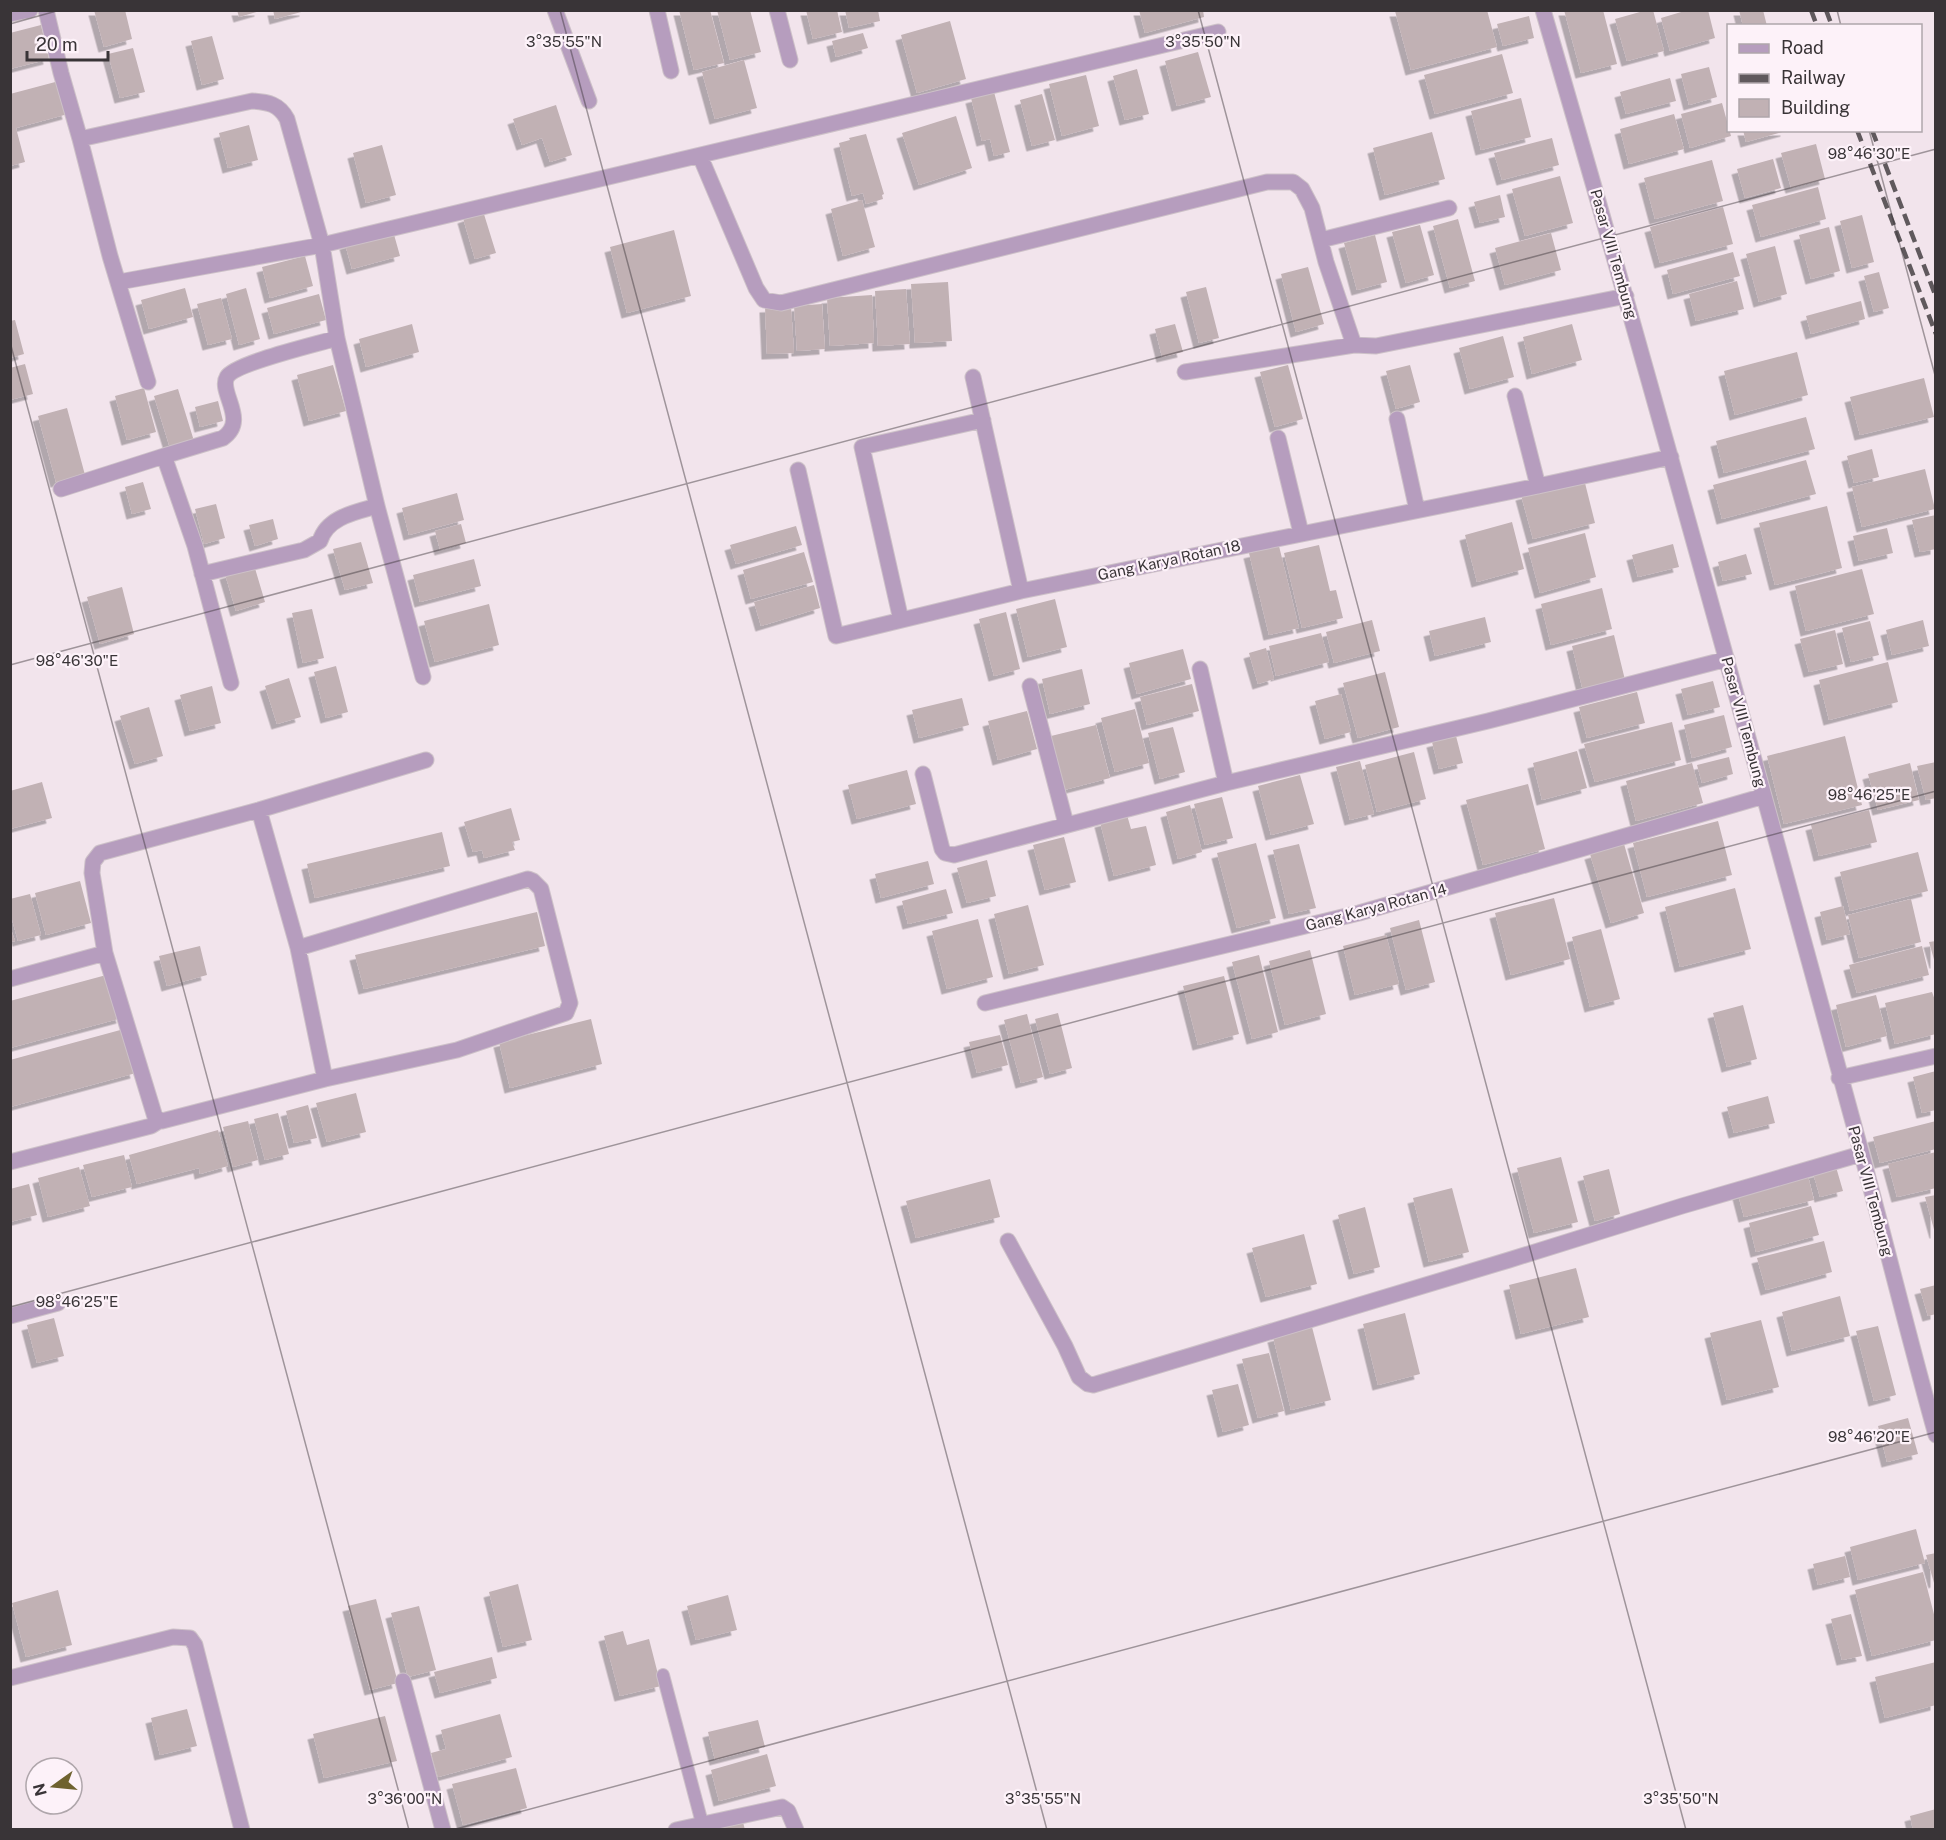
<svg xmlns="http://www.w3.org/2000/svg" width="1946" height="1840" font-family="'Public Sans',sans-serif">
  <defs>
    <filter id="shadow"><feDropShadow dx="-5.5" dy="5.5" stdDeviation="0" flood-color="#0004"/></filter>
  </defs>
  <rect width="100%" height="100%" fill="#f2e4ec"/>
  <path fill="#c1b1b4" filter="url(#shadow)" d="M94,10H125L132,39L104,47Z
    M237,10H260V11L239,17Z
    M273,10H305V11L275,19Z
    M679,10H710L724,63L694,70Z
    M717,10H750L761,52L730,60Z
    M806,10H837L842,32L813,39Z
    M845,10H878L880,21L849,28Z
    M1139,10H1203L1204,17L1145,33Z
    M1487,10L1497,47L1411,70L1395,11Z
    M1564,10H1603L1617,64L1581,73Z
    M1647,10H1653L1664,51L1627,61L1615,19Z
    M1688,10H1708L1715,38L1670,51L1661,18Z
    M1739,10H1763L1767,26H1743Z
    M1529,16L1534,38L1503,46L1497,24Z
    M950,21L966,79L917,93L901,35Z
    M41,25L49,59L10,69V33Z
    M863,33L868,48L836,57L832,41Z
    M212,36L224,79L202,85L191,41Z
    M133,48L145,92L120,98L108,54Z
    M1198,52L1211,97L1177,106L1165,61Z
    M1502,54L1513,93L1435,114L1424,75Z
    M744,60L757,108L715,119L702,72Z
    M1709,67L1717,97L1689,105L1681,74Z
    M1137,69L1149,114L1125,120L1113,76Z
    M1086,75L1099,126L1062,136L1049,84Z
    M1670,78L1676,101L1626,114L1620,92Z
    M59,81L68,114L16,128L25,162L10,166V94Z
    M994,92L1010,152L994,156L990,139L982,141L971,98Z
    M1042,94L1055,140L1032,146L1020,100Z
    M1521,98L1531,137L1481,150L1471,111Z
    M1722,103L1731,136L1690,148L1681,114Z
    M556,105L572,155L550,162L542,138L522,145L513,119Z
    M1674,114L1684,149L1629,164L1620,129Z
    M956,116L972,168L919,185L902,133Z
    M249,125L258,160L228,168L219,133Z
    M1743,130H1786V131L1746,142Z
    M1432,132L1445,179L1385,195L1373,148Z
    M866,134L884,194L882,195L883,199L866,204L863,193L852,196L839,143L850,140L849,138Z
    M1552,138L1559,165L1502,180L1494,153Z
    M1816,144L1825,179L1791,188L1781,153Z
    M382,145L396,195L366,203L353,153Z
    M1773,159L1781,188L1745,198L1737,169Z
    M1712,160L1723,201L1655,219L1644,178Z
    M1560,176L1573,223L1525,236L1512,189Z
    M1818,187L1826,219L1761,237L1752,205Z
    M1500,195L1505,217L1480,223L1474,202Z
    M862,200L875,247L843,256L831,209Z
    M1723,207L1733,244L1660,263L1650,227Z
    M483,211L496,253L475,259L463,218Z
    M1862,215L1874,262L1852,268L1840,221Z
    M1458,219L1475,281L1450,288L1433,226Z
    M1420,225L1434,275L1406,283L1392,232Z
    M1829,227L1840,271L1811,279L1799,235Z
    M674,230L691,296L627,313L610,247Z
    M393,231L400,256L352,269L345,244Z
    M1551,233L1561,270L1505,285L1495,248Z
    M1375,235L1387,282L1357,290L1344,243Z
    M1775,246L1787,294L1759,302L1746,254Z
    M1733,252L1740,276L1673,294L1667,270Z
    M305,256L313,286L270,298L262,267Z
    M1308,267L1324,324L1296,332L1281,274Z
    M1879,272L1889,308L1874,312L1864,276Z
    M1737,281L1744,309L1696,321L1689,294Z
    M948,282L952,341L915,343L911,284Z
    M1206,287L1219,338L1199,343L1186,292Z
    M185,288L193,317L149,329L141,300Z
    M246,288L260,339L239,345L226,294Z
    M906,289L910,344L878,346L875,291Z
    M319,294L326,320L274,334L267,308Z
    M872,295L874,343L830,346L827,298Z
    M221,298L232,339L208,345L197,304Z
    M1861,301L1865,319L1811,334L1806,316Z
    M822,304L825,349L797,351L794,306Z
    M791,306L794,353L767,354L765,307Z
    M15,320L24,354L10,358V321Z
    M412,324L419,352L366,367L359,339Z
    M1175,324L1183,352L1162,357L1155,329Z
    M1572,324L1582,360L1532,374L1523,337Z
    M1503,336L1514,377L1470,389L1459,348Z
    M1797,352L1808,395L1735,415L1724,371Z
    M25,364L33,394L10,400V368Z
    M333,365L346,411L309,421L297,375Z
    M1288,365L1303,419L1275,427L1260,372Z
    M1410,365L1420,402L1396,409L1386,371Z
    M1924,378L1934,417L1860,435L1850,397Z
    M144,388L156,432L127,440L115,396Z
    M178,389L194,441L170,448L154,396Z
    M218,401L223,421L200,427L195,407Z
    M67,408L85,475L56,482L38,416Z
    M1806,417L1815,449L1724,473L1716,441Z
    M1872,449L1879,477L1854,483L1847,456Z
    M1806,460L1816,494L1722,519L1713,485Z
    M1925,469L1935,509L1862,527L1852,487Z
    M1584,479L1595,523L1533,539L1521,495Z
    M143,482L151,509L132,514L125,487Z
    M457,493L464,520L409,535L402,508Z
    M216,504L225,538L204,544L195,509Z
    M1827,506L1842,568L1775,585L1759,523Z
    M1936,515V549L1920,552L1912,520Z
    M273,519L278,539L255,546L249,525Z
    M1512,522L1524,569L1477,582L1465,535Z
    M461,524L466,543L440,550L435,531Z
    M796,526L802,545L736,564L730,545Z
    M1887,528L1893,553L1859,561L1853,536Z
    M1585,533L1596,577L1540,593L1528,548Z
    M361,542L373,583L345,590L333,549Z
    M1673,544L1679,567L1638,577L1632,555Z
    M1319,545L1330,591L1336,590L1343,618L1302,628L1284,553Z
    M1279,546L1299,628L1269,635L1249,553Z
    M804,552L813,582L751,599L743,570Z
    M1746,554L1752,574L1723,581L1718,562Z
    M474,559L481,586L420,602L413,575Z
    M254,565L265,602L236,611L225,574Z
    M1862,569L1874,614L1806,631L1795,586Z
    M814,585L820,608L761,626L754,602Z
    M122,587L134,634L100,644L87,597Z
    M1602,588L1612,629L1551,645L1541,604Z
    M1055,599L1067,647L1028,657L1016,609Z
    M489,604L499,645L435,662L424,621Z
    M312,609L324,658L303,663L292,613Z
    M1006,612L1020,669L994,676L979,619Z
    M1485,617L1491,642L1435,656L1429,631Z
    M1372,620L1380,651L1334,663L1326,632Z
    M1923,620L1929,646L1892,655L1886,630Z
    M1870,621L1879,655L1851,662L1842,628Z
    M1835,630L1843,664L1809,672L1800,639Z
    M1321,633L1329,662L1276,676L1269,646Z
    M1614,635L1626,684L1584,695L1572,646Z
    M1266,648L1274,679L1258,684L1249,653Z
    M1183,649L1191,679L1137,694L1129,663Z
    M1888,662L1898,702L1829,720L1819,680Z
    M336,666L348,712L326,718L314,672Z
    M1082,669L1090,704L1050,714L1042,679Z
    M1385,672L1399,727L1358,738L1343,683Z
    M289,678L301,717L277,724L265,686Z
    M1713,681L1720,707L1688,715L1681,689Z
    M1192,684L1199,711L1147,725L1140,697Z
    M212,686L221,723L190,731L180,695Z
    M1637,692L1645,723L1587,738L1579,707Z
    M1341,694L1351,732L1325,739L1315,701Z
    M962,698L969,725L919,738L912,710Z
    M149,707L163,756L135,764L120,716Z
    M1135,709L1149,763L1115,772L1101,718Z
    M1027,711L1037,749L998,760L988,721Z
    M1724,715L1732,747L1692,758L1684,725Z
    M1672,722L1681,760L1595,782L1584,744Z
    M1096,725L1110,778L1064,790L1051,736Z
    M1173,727L1185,772L1160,779L1148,733Z
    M1456,736L1463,763L1439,769L1432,742Z
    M1845,736L1862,805L1784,824L1767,756Z
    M1577,751L1587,788L1542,800L1533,763Z
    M1414,752L1426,799L1377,812L1365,765Z
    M1729,757L1733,774L1702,783L1697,765Z
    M1360,761L1374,814L1350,820L1336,767Z
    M1936,762V798L1926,800L1917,766Z
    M1692,763L1703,803L1636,821L1626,781Z
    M1910,763L1919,800L1878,810L1868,774Z
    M907,770L916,804L857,819L848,785Z
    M1300,775L1314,824L1271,835L1258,786Z
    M42,782L52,818L10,829V791Z
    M1528,784L1545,849L1483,865L1466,800Z
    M1222,797L1233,838L1205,845L1194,804Z
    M1190,805L1202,852L1178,859L1166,812Z
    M511,808L520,840L512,842L515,850L484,858L482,850L473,852L464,822Z
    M1869,810L1877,842L1819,856L1811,825Z
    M1127,815L1131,829L1146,826L1156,865L1114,876L1100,822Z
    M1718,821L1732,875L1647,897L1633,843Z
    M442,832L450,866L315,898L307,864Z
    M1064,837L1076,882L1045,890L1033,845Z
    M1256,843L1276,918L1237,928L1217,853Z
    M1299,844L1316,908L1289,914L1273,850Z
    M1624,844L1644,913L1611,923L1590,854Z
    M1918,852L1928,891L1850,911L1840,872Z
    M987,860L996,896L967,903L957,868Z
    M928,861L934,884L881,898L875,874Z
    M80,881L91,923L46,935L35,893Z
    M1735,888L1751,949L1680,967L1665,907Z
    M946,889L953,913L908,924L902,901Z
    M30,894L41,935L18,941L10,912V899Z
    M1554,898L1570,959L1511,975L1495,913Z
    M1911,899L1921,942L1859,958L1848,915Z
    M1028,905L1044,965L1009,974L994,914Z
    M1843,906L1850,934L1827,940L1820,912Z
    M537,912L545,946L364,989L355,955Z
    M978,919L993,977L947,989L932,931Z
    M1419,920L1435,982L1406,990L1390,928Z
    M10,927L15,941L10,942Z
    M1601,929L1620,999L1590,1007L1572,937Z
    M1386,935L1399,984L1355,995L1343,946Z
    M1936,941V963H1935L1929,942Z
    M200,946L207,975L167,986L159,956Z
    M1922,946L1929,975L1857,993L1849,965Z
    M1310,950L1326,1014L1285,1025L1269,961Z
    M1259,955L1278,1032L1252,1039L1232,962Z
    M110,974L122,1018L10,1048V1001Z
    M1224,976L1239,1034L1198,1045L1183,986Z
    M1932,992L1936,1003V1034L1895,1044L1885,1003Z
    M1876,995L1887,1036L1846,1047L1836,1005Z
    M1743,1005L1757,1059L1727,1067L1713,1013Z
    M1058,1013L1072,1068L1050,1074L1035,1019Z
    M1027,1014L1043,1077L1021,1083L1004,1020Z
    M591,1019L602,1064L510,1088L499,1042Z
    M124,1029L136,1073L10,1107V1060Z
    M1000,1035L1008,1065L977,1073L969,1042Z
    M1936,1071V1110L1922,1113L1913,1077Z
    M356,1093L366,1132L327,1142L316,1103Z
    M1768,1096L1775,1123L1734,1133L1727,1107Z
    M308,1105L317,1138L294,1143L286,1111Z
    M278,1113L289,1154L265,1160L254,1119Z
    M248,1121L258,1160L233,1167L223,1127Z
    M1936,1121V1149L1880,1163L1873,1137Z
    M218,1130L228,1166L200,1174L199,1168L137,1184L129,1155Z
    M1936,1152V1188L1897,1197L1888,1164Z
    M124,1155L132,1187L92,1197L83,1165Z
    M1561,1157L1578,1222L1534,1233L1517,1168Z
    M79,1167L90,1206L48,1217L38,1178Z
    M1836,1167L1843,1191L1820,1197L1813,1173Z
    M1609,1169L1620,1214L1595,1221L1583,1176Z
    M1808,1176L1814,1200L1744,1217L1738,1194Z
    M990,1179L1000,1217L916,1238L906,1201Z
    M29,1184L37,1215L10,1222V1189Z
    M1452,1188L1469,1252L1429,1262L1413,1198Z
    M1936,1195V1233H1935L1925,1197Z
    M1811,1206L1819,1235L1756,1252L1749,1223Z
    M1365,1207L1380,1267L1354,1274L1338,1215Z
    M1304,1234L1317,1284L1266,1297L1252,1248Z
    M1824,1241L1832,1272L1766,1290L1757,1258Z
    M1576,1268L1589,1317L1521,1334L1509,1285Z
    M1936,1285V1314L1928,1316L1920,1289Z
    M1840,1296L1850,1336L1792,1351L1782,1312Z
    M1405,1313L1420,1374L1378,1385L1363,1324Z
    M54,1318L64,1356L37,1363L27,1325Z
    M1761,1320L1779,1387L1727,1400L1710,1333Z
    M1878,1326L1896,1395L1874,1401L1856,1331Z
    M1312,1327L1331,1400L1291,1410L1273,1337Z
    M1269,1353L1284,1411L1258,1418L1242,1359Z
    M1238,1384L1249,1425L1223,1432L1212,1390Z
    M1908,1418L1918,1454L1887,1462L1878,1426Z
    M1916,1529L1925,1563L1858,1580L1850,1547Z
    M1936,1553V1582L1934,1583L1926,1555Z
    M1845,1556L1850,1577L1818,1585L1813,1564Z
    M1923,1572L1936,1622V1640L1872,1656L1855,1590Z
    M518,1584L532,1640L503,1647L489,1592Z
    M58,1590L72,1645L26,1657L12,1603Z
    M728,1595L737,1630L696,1640L687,1606Z
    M376,1599L398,1683L370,1690L348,1606Z
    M419,1606L436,1670L408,1677L391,1613Z
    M1851,1614L1862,1656L1842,1660L1831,1619Z
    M623,1631L627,1645L649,1639L661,1686L620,1696L604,1636Z
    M492,1657L497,1678L440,1693L434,1672Z
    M1936,1662V1705L1885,1718L1875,1677Z
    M187,1709L197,1746L160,1755L151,1718Z
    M500,1714L512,1757L438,1777L431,1753L446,1749L441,1730Z
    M385,1716L397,1761L324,1778L313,1734Z
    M758,1720L765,1747L715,1760L708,1732Z
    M767,1754L776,1786L719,1801L711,1770Z
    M516,1768L527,1808L463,1825L452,1784Z
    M1936,1809V1830H1913L1910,1816Z
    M743,1822L745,1830H717V1829Z"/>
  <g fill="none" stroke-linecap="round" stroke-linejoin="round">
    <g stroke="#cdc1c8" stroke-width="14">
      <path id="lane" d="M663,1675L702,1823"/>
    </g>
    <g stroke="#cdc1c8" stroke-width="17">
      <path id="street" d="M46,10L61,73L80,139L252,101C268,102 279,104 287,119L322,245L337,338L377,506L423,677
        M555,10L589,101
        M657,10L671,71
        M777,10L790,60
        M1543,10C1654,391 1758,773 1862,1155C1887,1248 1910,1342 1936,1435
        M10,14L30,10
        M80,139L110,256L148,382
        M700,156L756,288L764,300L781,303L1267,182H1293L1302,189L1312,208L1326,262L1354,345
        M1321,240L1449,208
        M119,282L322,245L1218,32
        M1185,372L1354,345L1376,346L1626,296
        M973,377L1021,591
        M1515,396L1538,486
        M1397,419L1417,510
        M1278,438L1301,533
        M798,470L836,636L1021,591L1538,486L1671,457
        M61,489L164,456
        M202,574L304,550L320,541C327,517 356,512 377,506
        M901,620L862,447L983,420
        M1200,669L1226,783
        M231,683L195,546L164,456L223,438C249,420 218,392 227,377C235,363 318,344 337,338
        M1030,686L1066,824
        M923,774L942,849L945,853L954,855L1226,783L1488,721L1727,659
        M259,810L298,948
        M10,979L105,953
        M985,1003L1359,913L1764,796
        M1839,1078L1936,1056
        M325,1079L457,1050L566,1013L570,1003L541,889L533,881L528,879L298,948L325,1079L162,1121L155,1117L105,953L92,873L93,862L100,853L259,810L426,760
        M10,1162L151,1126L159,1121
        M1008,1241L1065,1346L1079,1377L1088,1384L1093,1385L1509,1260L1682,1206L1861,1154
        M10,1316L58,1303
        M10,1678L173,1637L190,1638L195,1645L242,1830
        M403,1681L443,1830
        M676,1830L782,1807L788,1811L796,1830"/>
    </g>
    <use href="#lane" stroke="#b69dbe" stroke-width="12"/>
    <use href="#street" stroke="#b69dbe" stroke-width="15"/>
    <path stroke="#60595d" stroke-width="4.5" stroke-dasharray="12 6" stroke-linecap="butt" d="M1811,10L1817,26
      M1826,10L1832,26
      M1857,130L1936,334
      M1872,130L1936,297"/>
  </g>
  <path fill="none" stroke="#393437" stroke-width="1.5" stroke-opacity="0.45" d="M560,10L1047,1830M1198,10L1686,1830M1837,10L1841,26M10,24L60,10M1869,130L1936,379M10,342L409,1830M10,665L1936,149M10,1307L1936,791M452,1830L1936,1432"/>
  <g text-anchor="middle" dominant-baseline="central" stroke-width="4.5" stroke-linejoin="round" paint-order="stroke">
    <g font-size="15" fill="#393437" stroke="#fdf2f9">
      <text transform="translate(1614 254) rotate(74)">Pasar VIII Tembung</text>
      <text transform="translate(1169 560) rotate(-12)">Gang Karya Rotan 18</text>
      <text transform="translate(1744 722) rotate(75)">Pasar VIII Tembung</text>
      <text transform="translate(1376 907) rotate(-15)">Gang Karya Rotan 14</text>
      <text transform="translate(1871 1191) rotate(75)">Pasar VIII Tembung</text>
    </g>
  </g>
  <g font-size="15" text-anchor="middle" fill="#393437" stroke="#fdf2f9" stroke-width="4.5" stroke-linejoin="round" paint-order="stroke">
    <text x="564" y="47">3°35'55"N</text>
    <text x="1203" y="47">3°35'50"N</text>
    <text x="1869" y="159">98°46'30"E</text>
    <text x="77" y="666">98°46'30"E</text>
    <text x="1869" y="800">98°46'25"E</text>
    <text x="77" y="1307">98°46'25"E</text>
    <text x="1869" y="1442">98°46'20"E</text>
    <text x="405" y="1804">3°36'00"N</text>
    <text x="1043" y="1804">3°35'55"N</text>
    <text x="1681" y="1804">3°35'50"N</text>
  </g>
  <rect width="1946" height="1840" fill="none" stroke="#393437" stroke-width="24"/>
  <rect x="1727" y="24" width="195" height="108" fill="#fdf2f9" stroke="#afa6ab" stroke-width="1.5"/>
  <rect x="1739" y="44" width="30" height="9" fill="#b69dbe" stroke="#afa6ab" stroke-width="1.5"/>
  <text x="1781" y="54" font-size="18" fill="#393437">Road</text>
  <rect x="1739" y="74" width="30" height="9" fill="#60595d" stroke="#afa6ab" stroke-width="1.5"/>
  <text x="1781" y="84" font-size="18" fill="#393437">Railway</text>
  <rect x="1739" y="99" width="30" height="18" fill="#c1b1b4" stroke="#afa6ab" stroke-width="1.5"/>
  <text x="1781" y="114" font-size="18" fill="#393437">Building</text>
  <g transform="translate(54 1786) rotate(255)"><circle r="28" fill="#fdf2f9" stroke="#afa6ab" stroke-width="1.5"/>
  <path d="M0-4.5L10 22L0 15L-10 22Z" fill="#6f622f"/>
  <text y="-9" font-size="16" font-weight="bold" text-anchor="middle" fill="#393437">N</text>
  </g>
  <path d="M27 51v9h81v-9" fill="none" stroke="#393437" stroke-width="3"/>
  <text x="36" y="51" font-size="18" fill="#393437" stroke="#fdf2f9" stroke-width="4.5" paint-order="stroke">20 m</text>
</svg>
